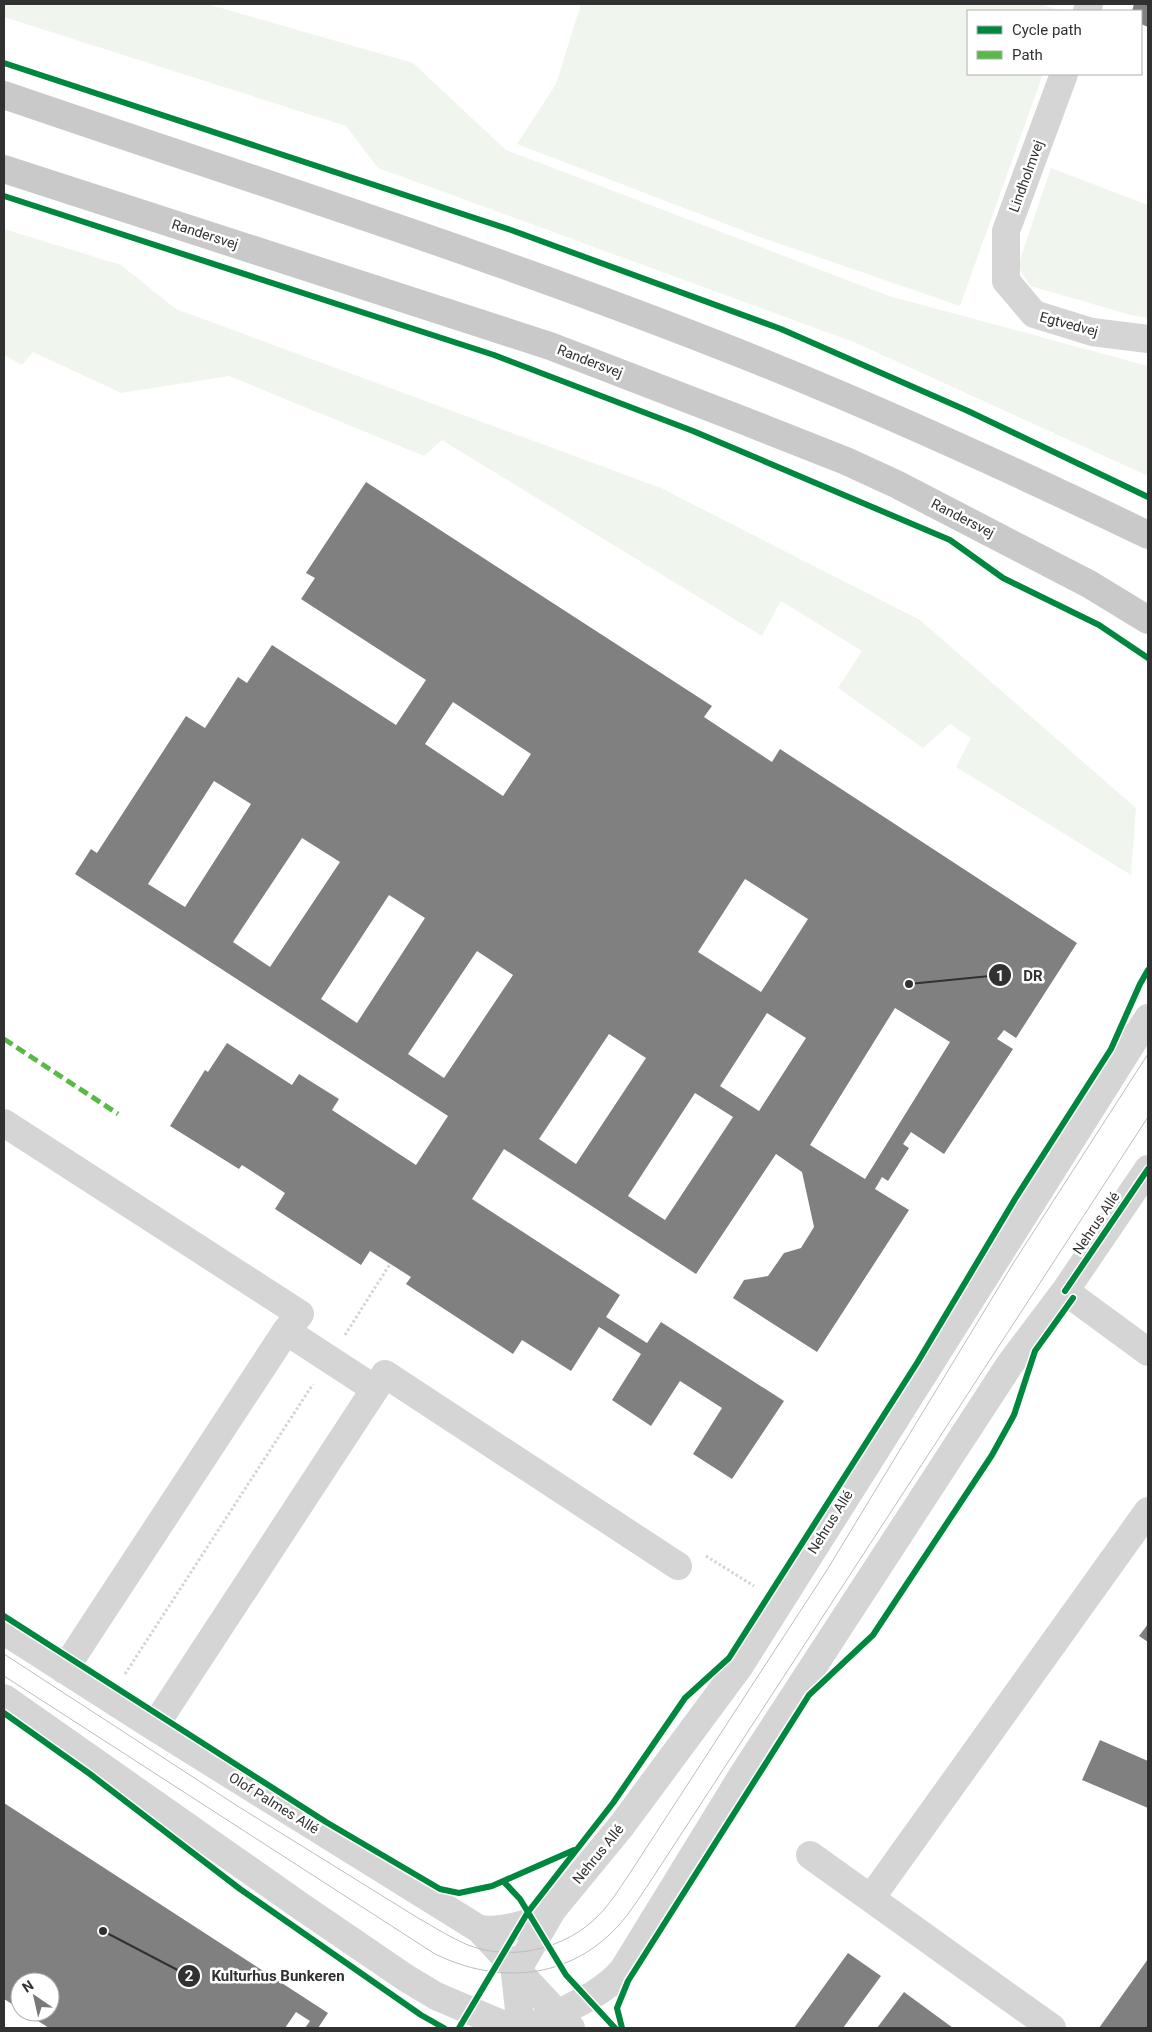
<svg xmlns="http://www.w3.org/2000/svg" width="1152" height="2032" font-family="Roboto,sans-serif">
  <rect width="100%" height="100%" fill="#fff"/>
  <path fill="#f0f6ed" d="M4,4H207L413,63L506,150L889,296L1148,366V476L856,343L378,168L346,126L4,17Z
    M581,4H1040L1062,11H968V74H1043L960,306L757,236L517,144L556,84Z
    M1051,168L1148,205V318L1131,315L1030,286L1018,266Z
    M4,229L121,265L176,309L661,488L920,620L1136,808L1131,875L956,767L971,738L950,724L923,748L838,688L862,651L781,601L762,636L442,440L424,456L229,376L121,393L33,352L22,365L4,355Z"/>
  <path fill="#808080" fill-rule="evenodd" d="M1134,4H1148V27L1141,24V11H1132Z
    M366,482L712,706L704,717L772,762L780,749L1077,943L1016,1038L1004,1030L997,1039L1013,1049L944,1154L911,1132L903,1144L909,1148L888,1181L882,1177L875,1189L909,1210L817,1352L733,1298L744,1280L768,1276L784,1253L801,1248L814,1227L802,1172L776,1154L696,1274L504,1149L472,1199L620,1295L606,1317L647,1343L661,1322L784,1401L732,1479L693,1454L722,1408L680,1381L651,1426L612,1400L641,1354L599,1327L571,1371L522,1340L513,1354L406,1284L411,1277L370,1251L361,1265L275,1209L285,1193L242,1165L239,1169L170,1126L205,1070L208,1072L227,1043L292,1085L299,1074L339,1099L332,1110L416,1165L448,1116L75,874L91,849L97,853L186,716L205,728L238,677L247,683L272,645L396,725L426,680L301,599L315,578L306,573ZM453,702L531,754L503,796L425,744ZM214,781L251,804L185,907L148,884ZM302,838L340,862L270,967L233,942ZM745,879L808,919L761,992L698,952ZM389,895L425,918L357,1023L321,999ZM477,951L513,975L444,1078L408,1054ZM895,1008L950,1042L865,1179L810,1145ZM767,1013L806,1038L759,1111L720,1086ZM609,1034L646,1058L576,1164L539,1139ZM695,1093L733,1117L665,1220L628,1196Z
    M1148,1624V1642L1139,1636Z
    M1100,1740L1148,1761V1808L1082,1780Z
    M4,1803L328,2013L318,2028H305L310,2021L296,2012L285,2028H49L24,2012H50V1982H20V2009L4,1999Z
    M848,1953L881,1976L843,2028H794Z
    M1148,1959V2028H1099Z
    M904,1992L953,2028H877Z"/>
  <g fill="none" stroke-linecap="round" stroke-linejoin="round">
    <path stroke="#d5d5d5" stroke-width="3" stroke-dasharray="2.5 2.5" stroke-linecap="butt" d="M345,1335L390,1264
      M706,1556L754,1586
      M125,1674L313,1384"/>
    <path stroke="#d5d5d5" stroke-width="28" d="M1087,11L1089,4
      M1064,74L1006,231V281L1034,314L1092,332L1148,339
      M4,1123L300,1314L286,1331
      M1065,1291L1148,1352
      M375,1389L385,1374L678,1566
      M4,1631L154,1727L479,1929C506,1932 531,1924 553,1909
      M64,1670L286,1331L375,1389L154,1727
      M4,1698L299,1905L406,1978L436,1996L511,2028
      M810,1855L1052,2028
      M871,1898L1148,1511
      M479,1929L571,2028
      M521,2028L515,1974L553,1909L622,1825L739,1667L1148,1018
      M530,2028C562,2009 598,1999 623,1970L742,1776L1010,1364L1065,1291L1148,1169"/>
    <path stroke="#c9c9c9" stroke-width="28" d="M4,95C252,180 504,259 749,357C884,411 1017,472 1148,535
      M4,169L550,346L737,418L846,461L896,484L1089,584L1148,620"/>
    <path stroke="#bdbdbd" stroke-width="1" d="M4,1654L239,1807L418,1918C434,1927 451,1938 468,1945C512,1962 566,1949 599,1915C610,1904 619,1889 628,1876L827,1570L1014,1262L1148,1054
      M4,1676L435,1954C499,1985 569,1980 619,1925C630,1913 639,1898 648,1885L1148,1117"/>
    <path stroke="#58b947" stroke-width="5" stroke-dasharray="10 5" stroke-linecap="butt" d="M4,1039L118,1114"/>
    <g stroke="#fff" stroke-width="9">
      <path id="cycleway" d="M4,63L511,230L781,329L968,411L1148,497
        M4,196L494,355L693,431L950,540L1003,578L1099,625L1148,658
        M1065,1291L1148,1169
        M4,1616L326,1822L440,1889L459,1893L492,1886L574,1850
        M4,1713L90,1774L240,1889L421,2015L444,2028
        M504,1882L520,1899L566,1975L615,2028
        M459,2028L528,1912L613,1803L685,1698L729,1658L917,1363L1015,1199L1111,1049L1140,984L1148,970
        M622,2028L617,2008L628,1981L809,1695L873,1635L992,1455L1014,1415L1035,1351L1073,1298"/>
    </g>
    <use href="#cycleway" stroke="#00873e" stroke-width="6"/>
  </g>
  <g text-anchor="middle" dominant-baseline="central" stroke-width="5" stroke-linejoin="round" paint-order="stroke">
    <g font-size="14" fill="#313131" stroke="#fff">
      <text transform="translate(1026 176) rotate(-70)">Lindholmvej</text>
      <text transform="translate(205 234) rotate(18)">Randersvej</text>
      <text transform="translate(1069 324) rotate(15)">Egtvedvej</text>
      <text transform="translate(590 361) rotate(21)">Randersvej</text>
      <text transform="translate(963 518) rotate(27)">Randersvej</text>
      <text transform="translate(1096 1223) rotate(-56)">Nehrus Allé</text>
      <text transform="translate(830 1522) rotate(-58)">Nehrus Allé</text>
      <text transform="translate(274 1803) rotate(32)">Olof Palmes Allé</text>
      <text transform="translate(598 1854) rotate(-51)">Nehrus Allé</text>
    </g>
  </g>
  <path fill="none" stroke="#313131" stroke-width="2" d="M909 984L1000 975M103 1931L189 1976"/>
  <g fill="#313131" stroke="#fff" stroke-width="2">
    <circle cx="909" cy="984" r="5"/>
    <circle cx="103" cy="1931" r="5"/>
    <circle cx="1000" cy="975" r="12"/>
    <circle cx="189" cy="1976" r="12"/>
  </g>
  <g font-size="15" text-anchor="middle" font-weight="bold" fill="#fff">
    <text x="1000" y="981">1</text>
    <text x="189" y="1981">2</text>
  </g>
  <g font-size="15" text-anchor="middle" font-weight="bold" fill="#313131" stroke="#fff" stroke-width="5" stroke-linejoin="round" paint-order="stroke">
    <text x="1033" y="981">DR</text>
    <text x="278" y="1981">Kulturhus Bunkeren</text>
  </g>
  <rect width="1152" height="2032" fill="none" stroke="#313131" stroke-width="10"/>
  <rect x="967" y="10" width="175" height="65" fill="#ffffff" stroke="#adadad"/>
  <rect x="977" y="26" width="25" height="8" fill="#00873e" stroke="#adadad"/>
  <text x="1012" y="35" font-size="15" fill="#313131">Cycle path</text>
  <rect x="977" y="51" width="25" height="8" fill="#58b947" stroke="#adadad"/>
  <text x="1012" y="60" font-size="15" fill="#313131">Path</text>
  <g transform="translate(35 1997) rotate(326)"><circle r="24" fill="#ffffff" stroke="#adadad"/>
  <path d="M0-4L9 19L0 12L-9 19Z" fill="#797979"/>
  <text y="-8" font-size="14" font-weight="bold" text-anchor="middle" fill="#313131">N</text>
  </g>
</svg>
